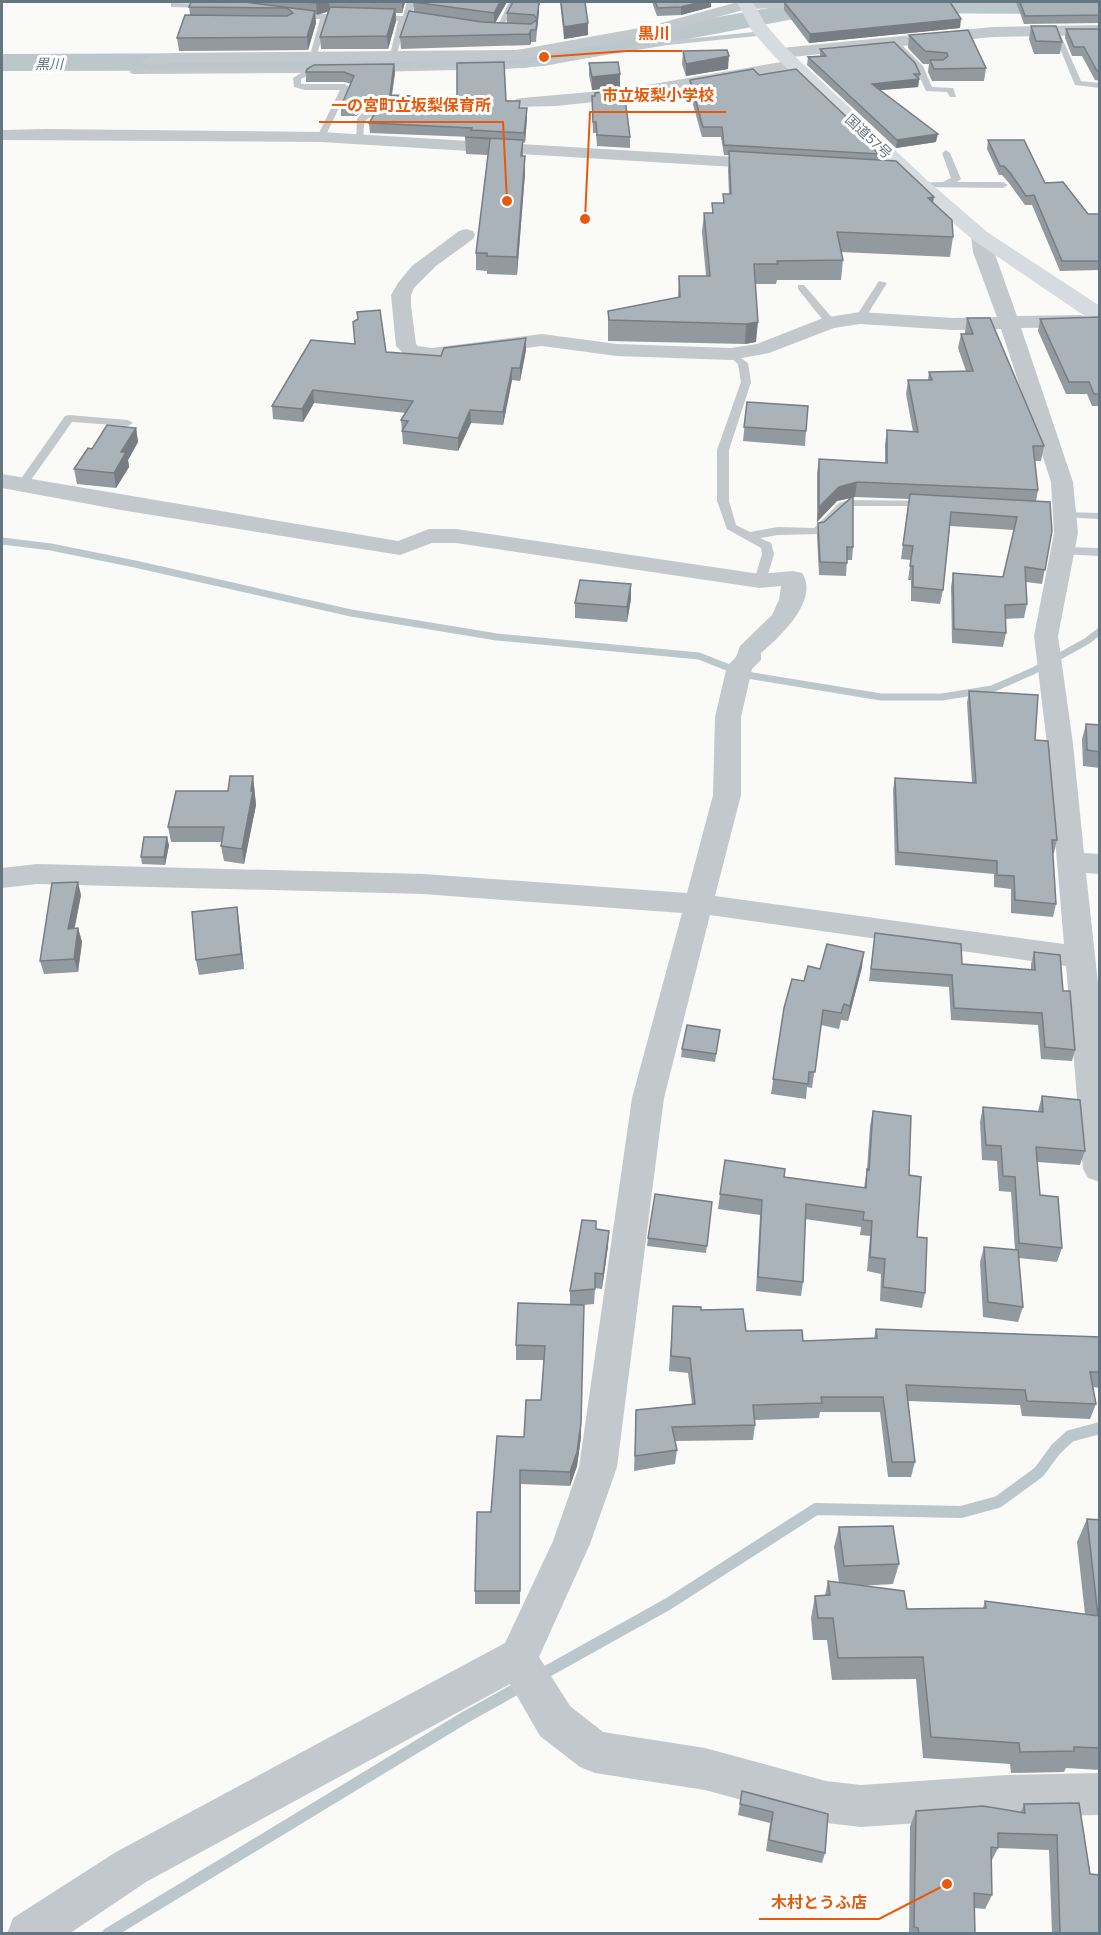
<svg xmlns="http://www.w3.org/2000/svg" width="1101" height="1935" font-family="Commissioner,'Noto Sans JP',sans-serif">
  <rect width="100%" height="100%" fill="#fafaf8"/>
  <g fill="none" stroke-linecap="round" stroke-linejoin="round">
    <path stroke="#bbc7cb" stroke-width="7" d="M2,541L51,547L135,564L351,613L497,637L699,656L747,675L881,697H942L992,689L1033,671L1087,641L1100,631"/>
    <path stroke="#bbc7cb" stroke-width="12" d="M537,1677L668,1604L816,1509L961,1512L998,1502L1039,1472L1056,1449L1070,1436L1100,1428
      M108,1934L464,1718L523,1685"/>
    <path fill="#bbc7cb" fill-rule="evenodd" d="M802,2H1100V14L874,13L805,17L544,66L488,70L2,71V54L488,52L544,48Z"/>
    <path fill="#c3c8cc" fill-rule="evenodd" d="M407,2H415L411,17L430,20L426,22H406L396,57L389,59L398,21L371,17L375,15L403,16Z
      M509,2H517L501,31H495Z
      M174,3L209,4L213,6L209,8L171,7V3Z
      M326,14H345L349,16L345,18L328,19L316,57L309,59L320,19H295L291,17L295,15Z
      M1052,29L1059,31L1081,81L1100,83V88L1075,85Z
      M763,31L767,33L766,35L668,45L525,68L375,72L371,70L375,68L525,64L668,41Z
      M892,41H898L923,66L932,87L953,88L956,97H950L947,92L926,91L916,69L892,45Z
      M324,68H327V72L314,73L301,79V84H345L349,87L325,137L321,140L317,137L340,90H305L294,87L293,78L301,73L133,74L129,72L133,70Z
      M377,110L380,111V115C361,118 365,122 363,140L356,142L357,119L363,112Z
      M946,150L950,153L961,179L957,182H1003L1008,185L1003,188L918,187V183L943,182L951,178L942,153Z
      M879,281L887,283L864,320H856L855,318Z
      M798,285H804L834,320V324H826L798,289Z
      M731,351L748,363L751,382L729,450V501L736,525L750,532L778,527L814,528L839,503L849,500L929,501L933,502V506H850L821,534L778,535L760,538L771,543L774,554L766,581L760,585L756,584L754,581L762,554L761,548L727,529L717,501V450L741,382L738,364L726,354Z
      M69,415L128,420L133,423L128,426L72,422L26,487H18V483L65,416Z
      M1064,512L1100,513V519L1060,517L1058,515Z
      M1063,547L1100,548V556L1059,554V548Z"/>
    <path fill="#c3c8cc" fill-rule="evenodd" d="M738,2H814L806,7L747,9L652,35L517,60L174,63L149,66L141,61L149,56L174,53L517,50L650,26Z
      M1100,25V35L993,37L781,58L773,53L781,48L993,27Z
      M793,60L799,62L801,65L799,68L624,99L556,106L516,107L514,103L516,99L522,98L624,89Z
      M47,129L321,132L768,159L774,160L777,164L774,168L768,169L321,142L2,140V130Z
      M466,229L473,231L475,235L473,239L436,266L414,288L411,295V306L416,344L418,346L432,348L542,334L617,344L731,348L757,344L823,318L860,312L953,318L997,317L973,252L971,236L973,232H987L1017,316L1080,315L1087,317L1090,321L1087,325L1080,327L1021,328L1073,482L1078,533L1058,636L1073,744L1084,853L1100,854V874L1086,873L1100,1002V1182L1088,1178L1083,1169L1066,966L710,915L664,1098L617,1467L590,1544L539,1657L570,1706L603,1732L705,1748L826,1781L861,1785L1007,1775L1100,1773V1815L1007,1817L861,1827L826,1823L705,1790L595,1773L580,1767L540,1736L510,1684L146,1882L69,1934H7L13,1918L116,1852L505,1643L553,1541L579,1467L632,1098L682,913L423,894L37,884L2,888V868L37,864L423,874L687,893L713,795L715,717L727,666L736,657L740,646L772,615L779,600L781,586L760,588L456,543H432L400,555L121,510L2,488V474L398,541L429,529H456L760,574L793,571L802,573C820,599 780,637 761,653V660L752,669L741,717V795L715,896L1064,944L1047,744L1034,636L1054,533L1051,482L1001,329L953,330L860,324L834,328L769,353L731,360L617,356L542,346L432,360L405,355L396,346L391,295L398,283L412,266L459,231Z"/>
    <path fill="#d6dbdf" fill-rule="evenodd" d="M737,2H753L766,25L787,49L928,181L987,232L1100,306V323L1092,321L973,240L914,189L775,57L752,31Z"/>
  </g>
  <path fill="#929a9f" d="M191,2H405L402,13H396V21L388,49H321L320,37L328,11L315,15L316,23L308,50L179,51L177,38L190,15L189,7Z
    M413,2H507L495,22L507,23V13L513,2H540V5H539L536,42H531L530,45L401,49L400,37L414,12Z
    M560,2H585L588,23V35L564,39Z
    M652,2H711V7L681,15L657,16Z
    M784,2L960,28L809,43L784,10Z
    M1016,2H1100V23L1024,24Z
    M1031,26L1062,42L1060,54H1034L1029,39Z
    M1066,29H1100V81L1095,80L1082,56H1072L1065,38Z
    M909,35L986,68L984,81H932L928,72L929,64H923L908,48Z
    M820,49L920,74L918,87L880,90L936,142L896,148L807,65L808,57L820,56Z
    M683,51L728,69L686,76L682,64Z
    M589,63L620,87L592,90L589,75Z
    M394,64L395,73L392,95L520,101V108L527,117L525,143L523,142V156H525V173L517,275L487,274V271L476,270V253L488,155L466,154L465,137H471L370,133L369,123L377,109L363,110L356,116H341V106L351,84L345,82H306V72Z
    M759,75L871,147L879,154L878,160L933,203L953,237L950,257L841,252L843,260L841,280H777L776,284H755L756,342L745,344L608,341V311L678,297L679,276H706L702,232L704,213H712V203H723V194H729L728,170L729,155H724L721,137H702L689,90L690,80Z
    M595,93L630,137V148L597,146L596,133H593L592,107V96H595Z
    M988,140L1045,183L1088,214H1100V270L1060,271L1032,205H1025L1009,183L1002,175H999L987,149Z
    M967,318L1044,446L1041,461H1035L1038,490L1036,501L1052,531L1042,584L1026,582L1027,604L1024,618L1005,619L1006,633L1003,647L952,643L951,587L953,573L1003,577L1014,530L950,526L943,590L940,604L911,601V580H908L911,560L901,559L909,499L855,497H853V547L852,560H847L846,576L819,575L817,536L818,523L824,522L851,498L837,501L817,522V473L819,459L885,463V444L887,430L913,432L906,394L908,380H928L929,372L966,371L958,348L961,334H965V332Z
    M1040,319L1100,321V406H1092L1087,394H1066L1038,331Z
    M526,338V350L520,381L512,380L503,425L471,423L458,451L403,444L401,420L406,413L314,403L303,422L273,419L272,406L386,352L441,356Z
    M747,402L806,431L805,446L743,441Z
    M136,428L138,442L128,460L129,467L116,488L77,484L74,469L92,449Z
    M631,584V599L627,622L575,618V603Z
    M969,691L1035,740L1057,840L1054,853H1053L1056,904L1053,917L1011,913V889L994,887V874L895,865L893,790L895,778L972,783L967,703Z
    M1086,724L1100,725V768L1083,766L1082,739Z
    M253,776L256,805L244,864L224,861L221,846L222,842H171L168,827Z
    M169,845L165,865L142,864L141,857Z
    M1100,870V886L1098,876Z
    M81,895L74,929L78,928L82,942L78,972L44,974L40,961Z
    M237,907L239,922L244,969L199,975L196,960Z
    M875,933L962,964L1031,970V964L1034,952L1063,991L1075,1050L1072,1061L1041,1059L1038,1025L951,1020L949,987L869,981Z
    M862,967L848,1021L841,1020L839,1029L821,1025L812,1088L807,1087L806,1099L771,1094L784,1008L804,981L820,969Z
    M720,1030L715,1062L681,1057L682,1049Z
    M1042,1096L1085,1151L1080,1165L1037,1162L1040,1195L1062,1248L1057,1262L1019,1258L1023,1307L1018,1322L983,1317L980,1262L984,1247L1015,1250L1011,1192L999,1191L997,1161L982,1160L980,1122L983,1107L1038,1111Z
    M873,1111L909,1175L925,1293L922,1308L880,1301L881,1274L867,1271L870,1236L860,1235L861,1227L805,1219L803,1282L801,1296L756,1291L760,1215L718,1209L720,1194L784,1177L864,1188L867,1169L870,1126Z
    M712,1202L706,1253L647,1246L648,1238Z
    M608,1246L602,1289L595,1288L594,1304L583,1305L581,1437L577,1466L570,1486L521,1484L520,1604H475V1591L491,1512L541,1400L544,1360H516V1345L570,1304V1291Z
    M673,1306L701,1310L746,1331L803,1341L874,1338L876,1329L1100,1337V1388L1093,1387L1096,1404L1090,1419L1022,1416L1020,1405L908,1401L915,1462L911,1477H888L880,1412H820L819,1418L754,1420L755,1425L753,1440L675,1441L677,1450L675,1464L634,1471L636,1410L692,1404L688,1373L669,1371Z
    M1087,1519L1100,1520V1770L1066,1768L1064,1772L1011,1773L1010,1764L923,1758L916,1679L832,1680L827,1640H813L811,1618L815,1596L825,1595L828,1581L839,1583L834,1547L839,1527L899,1564L893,1584L860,1586L907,1609L983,1608L985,1601L1085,1614L1077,1542Z
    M742,1791L828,1814L825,1853L822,1863L766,1851L770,1823L738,1815Z
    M1079,1803L1100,1934H1052L1049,1850L998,1848L991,1862L992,1895L985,1909L974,1908L975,1934H909L910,1826L916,1811L1021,1812L1024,1804Z"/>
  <path fill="#777d82" d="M322,2H329L330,11L317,15L316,3Z
    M402,2H405L402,13Z
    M500,2H507L494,25V13Z
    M539,2V13L537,31V19Z
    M701,2H711V7L681,15V7Z
    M395,9L396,21L388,49L387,36Z
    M315,11L316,23L308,50L307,37Z
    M961,19L960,28L809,43L810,34Z
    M588,23V35L564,39V27Z
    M531,30V42L530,45L529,34Z
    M729,56L728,69L686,76V64Z
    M394,64L395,73L390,104V95Z
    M620,74V87L592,90V77Z
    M919,79L918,87L871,91L872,84Z
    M362,100L363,110L356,116V107Z
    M527,108V117L525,143L524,133Z
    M938,134L936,142L896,148L897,140Z
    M872,141L871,151L866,142Z
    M525,156V173L517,275V257Z
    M934,197L931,216L928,198Z
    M758,322L756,342L745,344L746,324Z
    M526,338V350L520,381V368Z
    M512,368V380L503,425V412Z
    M313,390L314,403L303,422L302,409Z
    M470,410L471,423L458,451V438Z
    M136,428L138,442L128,460L129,467L116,488L114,473L121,452Z
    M857,482L855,497L837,501L817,522L819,507L839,487Z
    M631,584V599L627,622V607Z
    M253,776L256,805L244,864L242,849Z
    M167,837L169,845L165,865L164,857Z
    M78,882L81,895L72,942L68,929Z
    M237,907L239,922L244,969L241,954Z
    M78,928L82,942L78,972L74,959Z
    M864,952L862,967L848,1021L850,1006Z
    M609,1231L608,1246L602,1289L603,1274Z
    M581,1423V1437L577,1466L570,1486V1472Z"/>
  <path fill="#aab3b9" stroke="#777d82" stroke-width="1.5" d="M191,2H245L315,11L307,37L177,38L185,15L287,16L293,13L287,8L189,7Z
    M303,2H322L316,3Z
    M413,2H500L494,13Z
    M513,2H539L537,19L534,15L507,13Z
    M561,2H585L588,23L564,27Z
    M655,2H701L681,7L658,8Z
    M784,2H950L961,19L810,34Z
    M1020,2H1100V15L1025,16Z
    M330,7L395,9L387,36L320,37Z
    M409,11L482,22L531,24L537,20L536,30H531L529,34L400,37Z
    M1031,26H1056L1062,42L1036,41Z
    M1066,29H1100V72L1097,71L1084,47H1074Z
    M968,30L986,68L934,69L930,60H943L948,56L947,53L925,51L909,35Z
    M894,42L915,63L920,74H914L919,79L872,84L938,134L897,140L808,57L826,56L820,49Z
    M727,50L729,56L686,64L683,51Z
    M504,62L506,101H520L519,108H527L524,133L471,130L472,128L369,123L378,108L381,107L380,99L362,100L356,107L341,106L354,76L344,72H306L307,69L314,65L394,64L390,95L457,98V63Z
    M618,62L620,74L592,77L589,63Z
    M753,69L759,75L796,69L872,141L866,142L879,154L724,145L722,127H703L690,80Z
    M624,90L630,137L597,135L596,122H593L592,96H595V93Z
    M465,137L523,140L521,156H525L517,257L487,256V253H476L490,139Z
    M988,140H1024L1045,183L1063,182L1088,214H1100V261H1062L1034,195L1026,196L1011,174L1004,166H1000Z
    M729,151L896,161L931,194L934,197L928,198L952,220L953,237L837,232L843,260L777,261L778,264H754L758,322L746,324L609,320L608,311L680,297L679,276H710L704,213H713L712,203H724L723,194H731Z
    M380,310L386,352L441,356L444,348L526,338L520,368H512L503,412L470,410L458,438L402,431L408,421L401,420L413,401L313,390L302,409L272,406L311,340L355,344L353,322L358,319L357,312Z
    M1098,317L1100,321V394H1094L1089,382H1069L1040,319Z
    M967,318H990L1044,446H1033L1038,490L857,482L839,487L819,507V459L887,463V430L918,432L908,380H932L929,372L973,371L961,334H973Z
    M747,402L808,406L806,431L744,427Z
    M107,425L136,428L121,452H126L114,473L74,469L88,448L92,449Z
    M910,494L1050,502L1052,531L1045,570L1025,567L1027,604L1005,605L1006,633L954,629L953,573L1003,577L1017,517L951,512L943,590L913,587V566H910L913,546L903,545Z
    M853,496V547H847V563L820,562L818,523L824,522Z
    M580,580L631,584L627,607L575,603Z
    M969,691L1038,695L1035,740L1048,741L1057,840H1052L1056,904L1015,900L1014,876L997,875V861L898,852L895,778L976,783Z
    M1086,724L1100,725V752L1087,750Z
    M230,776H253L251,791H253L242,849L221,846L224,827H168L176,791H228Z
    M144,837H167L164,857H141Z
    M78,882L68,929L78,928L74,959L40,961L52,883Z
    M237,907L241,954L196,960L192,912Z
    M875,933L961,944L962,964L1035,970L1034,952L1060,955L1063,991H1070L1075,1050L1045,1047L1042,1013L954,1008L952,975L871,969Z
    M827,944L864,952L850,1006L844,1004L841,1013L823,1010L815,1072H809L808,1084L773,1079L784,1008L792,979L804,981L808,966L820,969Z
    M687,1025L720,1030L716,1054L682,1049Z
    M1042,1096L1080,1100L1085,1151L1036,1147L1040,1195L1058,1197L1062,1248L1019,1243L1015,1177L1003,1176L1001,1146L986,1145L983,1107L1043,1112Z
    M873,1111L911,1116L909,1175L921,1177L917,1237L927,1238L925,1293L883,1287L885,1259L870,1257L872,1221L863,1220L864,1212L806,1204L803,1282L758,1277L762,1200L720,1194L725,1160L785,1169L784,1177L866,1188L867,1169L869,1170Z
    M655,1194L712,1202L707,1246L648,1238Z
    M582,1220L596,1221V1229L609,1231L603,1274L595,1273V1289L570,1291Z
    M984,1247L1018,1250L1023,1307L988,1302Z
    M518,1303L584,1305L581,1423L577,1452L570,1472L520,1470V1591H475L477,1512H491L497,1436L524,1437L526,1400H541L545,1346L516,1345Z
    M673,1306L701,1307V1310L743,1309L746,1331L802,1330L803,1341L877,1338L876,1329L1100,1337V1372H1090L1096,1404L1027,1401L1025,1390L906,1385L915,1462H892L883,1397H821L822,1403L753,1405L755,1425L672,1427L677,1450L635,1456L636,1410L695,1404L690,1358L671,1356Z
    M1087,1519L1100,1520V1748L1074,1747V1751L1020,1752L1019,1743L931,1737L923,1657L838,1658L833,1618H818L815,1596L830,1595L828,1581L904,1591L907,1609L986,1608L985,1601L1098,1616Z
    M893,1526L899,1564L844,1566L839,1527Z
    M742,1791L828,1814L825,1853L769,1840L773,1812L740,1804Z
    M1079,1803L1090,1874L1100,1875V1934H1060L1057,1835L998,1833V1848L991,1847L992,1895L974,1893L975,1934H919L918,1928L914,1927L916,1811L983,1806L1025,1813L1024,1804Z"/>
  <g text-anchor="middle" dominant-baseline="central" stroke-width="6" stroke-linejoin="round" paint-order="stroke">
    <g font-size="14" font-style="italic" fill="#60757c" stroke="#fff">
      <text x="49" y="63">黒川</text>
    </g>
    <g font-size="14" fill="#657683" stroke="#fff">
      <text transform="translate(869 136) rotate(43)">国道57号</text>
    </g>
  </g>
  <path fill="none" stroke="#e8590c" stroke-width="2" d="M544 57L626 51H682M585 219L590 112H726M507 201L503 122H319M947 1884L879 1919H759"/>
  <g fill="#e8590c" stroke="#fff" stroke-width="2">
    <circle cx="544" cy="57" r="6"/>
    <circle cx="585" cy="219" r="6"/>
    <circle cx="507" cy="201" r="6"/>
    <circle cx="947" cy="1884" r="6"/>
  </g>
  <g font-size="16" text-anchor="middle" font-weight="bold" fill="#e8590c" stroke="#fff" stroke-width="6" stroke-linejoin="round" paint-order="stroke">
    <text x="654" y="39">黒川</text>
    <text x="658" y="101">市立坂梨小学校</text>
    <text x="411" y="111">一の宮町立坂梨保育所</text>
    <text x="819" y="1908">木村とうふ店</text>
  </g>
  <rect width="1101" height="1935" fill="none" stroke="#657683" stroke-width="6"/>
</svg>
